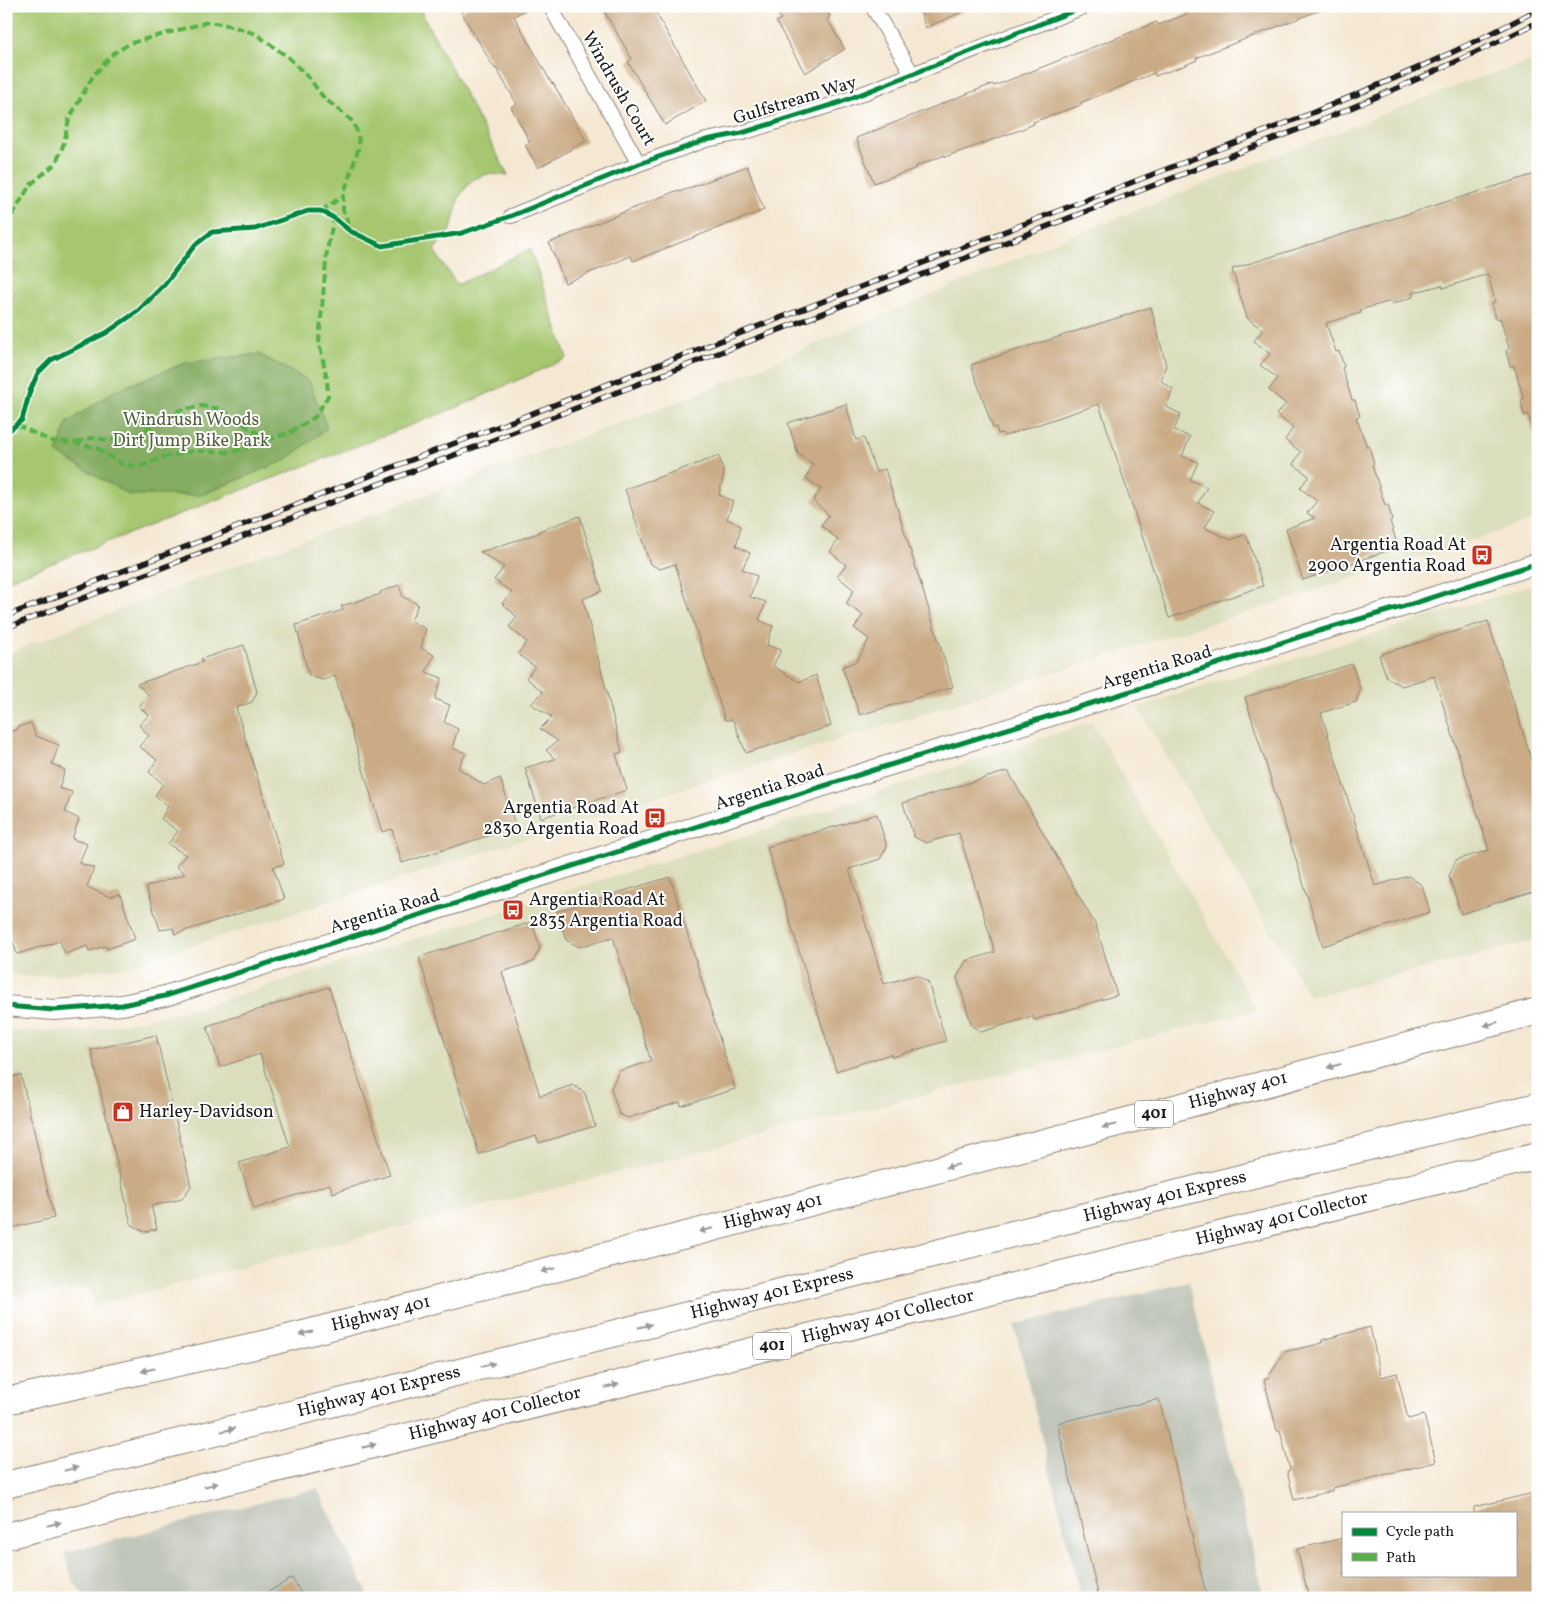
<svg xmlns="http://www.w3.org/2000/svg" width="1544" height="1604" font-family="Vollkorn,serif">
  <rect width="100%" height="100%" fill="#fff"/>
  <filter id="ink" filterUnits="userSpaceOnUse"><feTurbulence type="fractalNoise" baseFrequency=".02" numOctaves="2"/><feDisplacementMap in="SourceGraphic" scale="10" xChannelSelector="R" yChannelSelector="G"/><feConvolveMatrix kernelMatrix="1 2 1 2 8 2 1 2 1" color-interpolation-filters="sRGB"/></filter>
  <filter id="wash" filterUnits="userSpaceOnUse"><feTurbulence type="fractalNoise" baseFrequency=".0096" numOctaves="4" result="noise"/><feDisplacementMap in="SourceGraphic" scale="20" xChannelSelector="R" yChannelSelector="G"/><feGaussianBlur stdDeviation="1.12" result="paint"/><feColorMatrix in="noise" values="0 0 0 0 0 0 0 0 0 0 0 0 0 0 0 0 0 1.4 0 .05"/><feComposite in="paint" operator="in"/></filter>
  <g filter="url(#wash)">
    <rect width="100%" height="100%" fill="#f5e8d3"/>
    <path fill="#dbdebd" d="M1538,59V519L1299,596L691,786L126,967L35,977L6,974V654L190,582L693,396L1070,236L1461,84Z
      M1538,583V940L1310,997L1137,707Z
      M1092,722L1257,1010L482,1207L225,1271L94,1306L89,1288L6,1297V1031H86L194,1009L572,889L767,829Z"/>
    <path fill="#c1c6ba" d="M1189,1282L1264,1598H1081L1014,1325Z
      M317,1488L370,1598H86L73,1581L64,1553Z"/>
    <path fill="#a6c770" stroke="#617246" d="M6,6H418L508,175L487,174L472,180L459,197L451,229L434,250L457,285L530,249L567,358L458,407L6,581Z"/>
    <path fill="#84ac62" stroke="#50643f" d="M259,354L309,381L327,428L286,460L201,495H129L57,453L67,423L114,391L185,363Z"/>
    <g id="blocks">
      <path fill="#caab85" d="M470,6H532L514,16L552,84L553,83L586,141L538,168L525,145L530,142L511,107L517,104L496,68L495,69L461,12Z
        M601,6H652L706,101L665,125L628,62L632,59Z
        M773,6H824L830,17L827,19L845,49L805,73L776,22L781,19Z
        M918,6H973V7L926,28Z
        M1201,6L1328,7L1196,58L1197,60L1181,67L1155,76L1154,73L1127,84L1080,103L1081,105L1033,122L1034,124L1017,131L945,157V155L916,166L917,168L874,183L856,138L969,93L993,84L994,86L1157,22L1158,25L1187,14L1186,12Z
        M747,166L764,210L633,261L631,256L565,283L549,243L678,190L679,192Z
        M1538,173V434H1534L1528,414L1524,415L1521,400L1524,399L1514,366H1510L1506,351L1509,348L1500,318L1496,319L1492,303L1495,302L1488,274L1443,288L1442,285L1412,293L1413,297L1392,304L1391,301L1360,310L1361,313L1326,323L1336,352L1339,351L1344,367L1342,368L1352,400H1355L1360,416L1356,417L1367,447L1369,446L1374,464L1372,465L1385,505L1388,504L1392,520L1390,521L1398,547L1303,580L1286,529L1315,518L1307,513L1317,501L1300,488L1309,476L1293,464L1301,452L1285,440L1293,428L1276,414L1286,404L1269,390L1277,378L1260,365L1270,354L1254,341L1263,330L1247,318L1232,269Z
        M1151,307L1166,365L1161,381L1173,389L1166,407L1181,414L1174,430L1190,437L1182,456L1198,462L1190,480L1207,487L1198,503L1214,511L1205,528L1231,540L1246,534L1263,586L1169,618L1099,404L1004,436L1002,433L998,434L996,427L993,428L971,365Z
        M846,404L856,440L864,438L876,472L885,469L953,687L860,715L842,667L857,661L869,639L854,628L863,615L846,604L854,590L837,576L846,565L830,552L838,540L821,525L829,515L813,501L821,489L806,478L813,464L798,454L788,423Z
        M719,456L724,473L719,495L733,501L727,519L741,526L736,546L750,553L742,569L757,576L750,597L766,602L759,620L773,626L767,645L781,650L773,666L799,682L816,675L831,726L746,753L733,720H725L675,564L660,569L650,564L625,489Z
        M580,516L602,591L583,599L622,752L616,754L627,790L541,818L525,768L555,759L546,750L558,741L540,729L552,717L531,704L543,692L526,678L535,667L518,654L527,642L509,627L517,617L502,603L512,592L494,580L504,567L480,552L539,533V531Z
        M399,585L403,597L418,604L411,621L426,629L421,648L434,655L426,672L442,678L435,699L450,705L444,722L458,729L452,748L466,753L458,768L484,785L500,778L516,827L402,863L392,829L382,832L335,676L323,680L309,676L296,625L343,610L341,606L381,594L380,592Z
        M1488,621L1538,780V890L1461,914L1449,876L1456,860L1489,850L1434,676L1402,686L1387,678L1379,655Z
        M244,645L257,692L252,702L236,708L284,864L273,867L284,899L175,934L173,928L160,930L146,887L185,874L176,866L186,855L168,844L178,831L161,819L168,806L155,795L163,784L149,772L157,760L139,746L149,736L139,725L149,715L139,707L148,694L137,684L203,662L201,659Z
        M1352,664L1360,689L1356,702L1321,713L1375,886L1408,876L1422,885L1430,912L1323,946L1245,697Z
        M31,723L36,736L59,745L52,764L65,770L59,788L72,792L65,812L79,819L72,839L87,844L79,863L94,868L87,887L110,897L120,894L135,939L107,949L106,946L89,951L87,946L65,954L60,941L17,954L6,921V733L18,729L17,727Z
        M1008,771L1096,926L1117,995L1034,1020L1033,1016L981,1032L972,1026L957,977L966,961L995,952L959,833L926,843L914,837L903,803Z
        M877,814L887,847L880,859L849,869L884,984L916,975L928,982L946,1041L892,1057L891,1054L836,1071L767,847Z
        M670,877L735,1089L681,1106L680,1102L628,1118L619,1114L611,1088L619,1071L651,1061L613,937L579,947L566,940L557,911Z
        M532,922L540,948L533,962L502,972L540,1096L573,1085L585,1093L595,1126L539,1143L536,1136L479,1154L419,957Z
        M329,987L390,1175L333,1193L330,1184L254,1209L239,1163L290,1147L260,1054L220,1067L207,1026Z
        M156,1035L191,1186L182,1199L151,1206L157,1229L145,1232L131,1224L91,1050Z
        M21,1075L54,1218L6,1229V1078Z
        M1370,1327L1381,1377L1397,1373L1408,1419L1424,1415L1436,1462L1332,1488V1491L1294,1500L1287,1471L1290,1470L1280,1430L1277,1431L1264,1379L1268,1378L1284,1352L1323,1343L1322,1340Z
        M1159,1399L1207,1598H1099L1057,1423Z
        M1538,1492V1594L1521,1598H1309L1297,1549L1343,1538V1575H1515V1513H1474V1507Z
        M292,1578L304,1598H258Z"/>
    </g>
  </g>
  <g filter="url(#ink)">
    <use href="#blocks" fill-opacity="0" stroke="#888278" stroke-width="1"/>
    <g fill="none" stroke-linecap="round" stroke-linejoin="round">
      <g stroke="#888278" stroke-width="16">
        <path id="street" d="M550,6L639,164
          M872,6L913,75
          M511,216L639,164L706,140L742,133L841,102L1086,6"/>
      </g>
      <g stroke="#888278" stroke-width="22">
        <path id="secondary" d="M6,1006L54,1010L122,1005L165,996L877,769L1177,677L1305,635L1415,603L1538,563"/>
      </g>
      <g stroke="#888278" stroke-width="28">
        <path id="highway" d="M6,1401L276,1341L1126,1121L1538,1011
          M6,1485L1125,1206L1538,1106
          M6,1536L1538,1156"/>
      </g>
      <use href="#street" stroke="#fff" stroke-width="14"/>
      <use href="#secondary" stroke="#fff" stroke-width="20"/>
      <use href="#highway" stroke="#fff" stroke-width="26"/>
      <g stroke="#1c1c1c" stroke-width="5.5">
        <path id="rail" d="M6,616L1307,115C1385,83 1463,50 1538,9
          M6,628L1310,125C1388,93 1463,60 1538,22"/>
      </g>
      <use href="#rail" stroke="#fff" stroke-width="4" stroke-dasharray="11" stroke-linecap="butt"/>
      <path stroke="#55b145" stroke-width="4" stroke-dasharray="8 4" stroke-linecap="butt" d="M321,211L343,196
        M6,226L30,185L56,163L64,143L69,119L93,76L114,53L131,43L208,22L228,25L256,34L289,58L309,78L324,98L351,120L358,133L359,147L343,196V210L350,228
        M17,425L51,441L75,443L97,448L120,463L138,467L164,457L193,451L232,452L289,433L315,417L328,396L327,379L319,342L327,250L334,218
        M76,443L91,438L110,440L130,438L180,410L202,406L220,409L268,440"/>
      <g stroke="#fff" stroke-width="8">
        <path id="cycleway" d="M6,433L22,420L30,391L38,373L51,360L106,333L138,311L165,284L195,245L212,232L255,229L308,211H321L334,218L350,231L382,246L462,233L511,216L639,164L706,140L742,133L841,102L1086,6
          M6,1006L54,1010L122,1005L165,996L877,769L1177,677L1305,635L1415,603L1538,563"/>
      </g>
      <use href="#cycleway" stroke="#00873e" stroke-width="5"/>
    </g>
    <defs><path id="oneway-solid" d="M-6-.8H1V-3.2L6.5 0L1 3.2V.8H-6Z" transform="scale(1.25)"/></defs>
    <g fill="#999">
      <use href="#oneway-solid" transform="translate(1491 1024) rotate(165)"/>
      <use href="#oneway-solid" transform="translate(1334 1066) rotate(165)"/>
      <use href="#oneway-solid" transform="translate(1109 1126) rotate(166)"/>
      <use href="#oneway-solid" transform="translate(952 1166) rotate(166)"/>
      <use href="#oneway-solid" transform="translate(706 1230) rotate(166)"/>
      <use href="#oneway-solid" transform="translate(548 1270) rotate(166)"/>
      <use href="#oneway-solid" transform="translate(645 1326) rotate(-14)"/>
      <use href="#oneway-solid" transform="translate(306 1333) rotate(166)"/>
      <use href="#oneway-solid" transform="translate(488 1365) rotate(-14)"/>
      <use href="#oneway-solid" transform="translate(148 1370) rotate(167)"/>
      <use href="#oneway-solid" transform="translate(612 1386) rotate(-14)"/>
      <use href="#oneway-solid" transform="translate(228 1430) rotate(-14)"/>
      <use href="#oneway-solid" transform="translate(369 1446) rotate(-14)"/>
      <use href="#oneway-solid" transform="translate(71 1469) rotate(-14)"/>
      <use href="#oneway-solid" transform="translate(211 1485) rotate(-14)"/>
      <use href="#oneway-solid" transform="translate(54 1524) rotate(-14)"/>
    </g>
  </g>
  <defs>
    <g id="bus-square" transform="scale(1.125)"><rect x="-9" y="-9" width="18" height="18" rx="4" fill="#c8321e" stroke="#fff"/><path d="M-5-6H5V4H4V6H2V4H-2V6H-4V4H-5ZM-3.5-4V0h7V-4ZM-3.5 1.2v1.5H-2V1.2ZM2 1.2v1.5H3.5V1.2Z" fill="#fff"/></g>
    <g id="shop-square" transform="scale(1.125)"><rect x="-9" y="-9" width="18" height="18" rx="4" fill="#c8321e" stroke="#fff"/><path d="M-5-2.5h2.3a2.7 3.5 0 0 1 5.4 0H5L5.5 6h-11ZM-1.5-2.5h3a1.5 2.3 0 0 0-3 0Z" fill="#fff"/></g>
  </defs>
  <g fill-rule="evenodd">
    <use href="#bus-square" x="1482" y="555"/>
    <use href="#bus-square" x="655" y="818"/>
    <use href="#bus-square" x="513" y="910"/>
    <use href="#shop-square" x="123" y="1112"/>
  </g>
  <g text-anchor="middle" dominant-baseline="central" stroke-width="4" stroke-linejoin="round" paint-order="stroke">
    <g fill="#fff" stroke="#606060" stroke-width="1">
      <rect x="1135" y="1100.5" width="38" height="27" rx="4"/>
      <rect x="753" y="1332.5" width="38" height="27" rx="4"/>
    </g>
    <g font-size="16" font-weight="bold" fill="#1c1c1c">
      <text x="1154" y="1114">401</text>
      <text x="772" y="1346">401</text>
    </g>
    <g font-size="18" fill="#1c1c1c" stroke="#fff">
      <text transform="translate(618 89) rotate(60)">Windrush Court</text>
      <text transform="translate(795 101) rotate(-17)">Gulfstream Way</text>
      <text transform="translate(1157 668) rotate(-17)">Argentia Road</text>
      <text transform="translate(770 788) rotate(-18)">Argentia Road</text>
      <text transform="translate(385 912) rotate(-17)">Argentia Road</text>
      <text transform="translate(1238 1091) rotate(-15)">Highway 401</text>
      <text transform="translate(1165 1197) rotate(-14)">Highway 401 Express</text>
      <text transform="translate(773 1212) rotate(-14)">Highway 401</text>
      <text transform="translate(1282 1219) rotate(-14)">Highway 401 Collector</text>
      <text transform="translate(772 1294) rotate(-14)">Highway 401 Express</text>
      <text transform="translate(381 1314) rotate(-14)">Highway 401</text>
      <text transform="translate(888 1317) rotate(-14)">Highway 401 Collector</text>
      <text transform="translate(379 1392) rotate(-14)">Highway 401 Express</text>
      <text transform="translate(495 1414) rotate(-14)">Highway 401 Collector</text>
    </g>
    <g font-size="18" fill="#53603e" stroke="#fff">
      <text x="191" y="420">Windrush Woods<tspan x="191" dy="21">Dirt Jump Bike Park</tspan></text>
    </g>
    <g font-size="18" fill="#1c1c1c" stroke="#fff" text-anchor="end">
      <text x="1466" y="545">Argentia Road At<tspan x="1466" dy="21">2900 Argentia Road</tspan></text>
      <text x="639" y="808">Argentia Road At<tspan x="639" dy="21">2830 Argentia Road</tspan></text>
      <text x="529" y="900" text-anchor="start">Argentia Road At<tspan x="529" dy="21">2835 Argentia Road</tspan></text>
      <text x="139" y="1112" text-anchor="start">Harley-Davidson</text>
    </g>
  </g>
  <rect width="1544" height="1604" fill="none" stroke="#fff" stroke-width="25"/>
  <rect x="1342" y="1512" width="175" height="65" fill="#ffffff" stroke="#a4a4a4"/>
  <rect x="1352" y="1528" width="25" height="8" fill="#00873e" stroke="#a4a4a4"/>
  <text x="1386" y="1536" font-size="15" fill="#1c1c1c">Cycle path</text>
  <rect x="1352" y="1553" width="25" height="8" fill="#55b145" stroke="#a4a4a4"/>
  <text x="1386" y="1562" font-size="15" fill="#1c1c1c">Path</text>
</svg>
